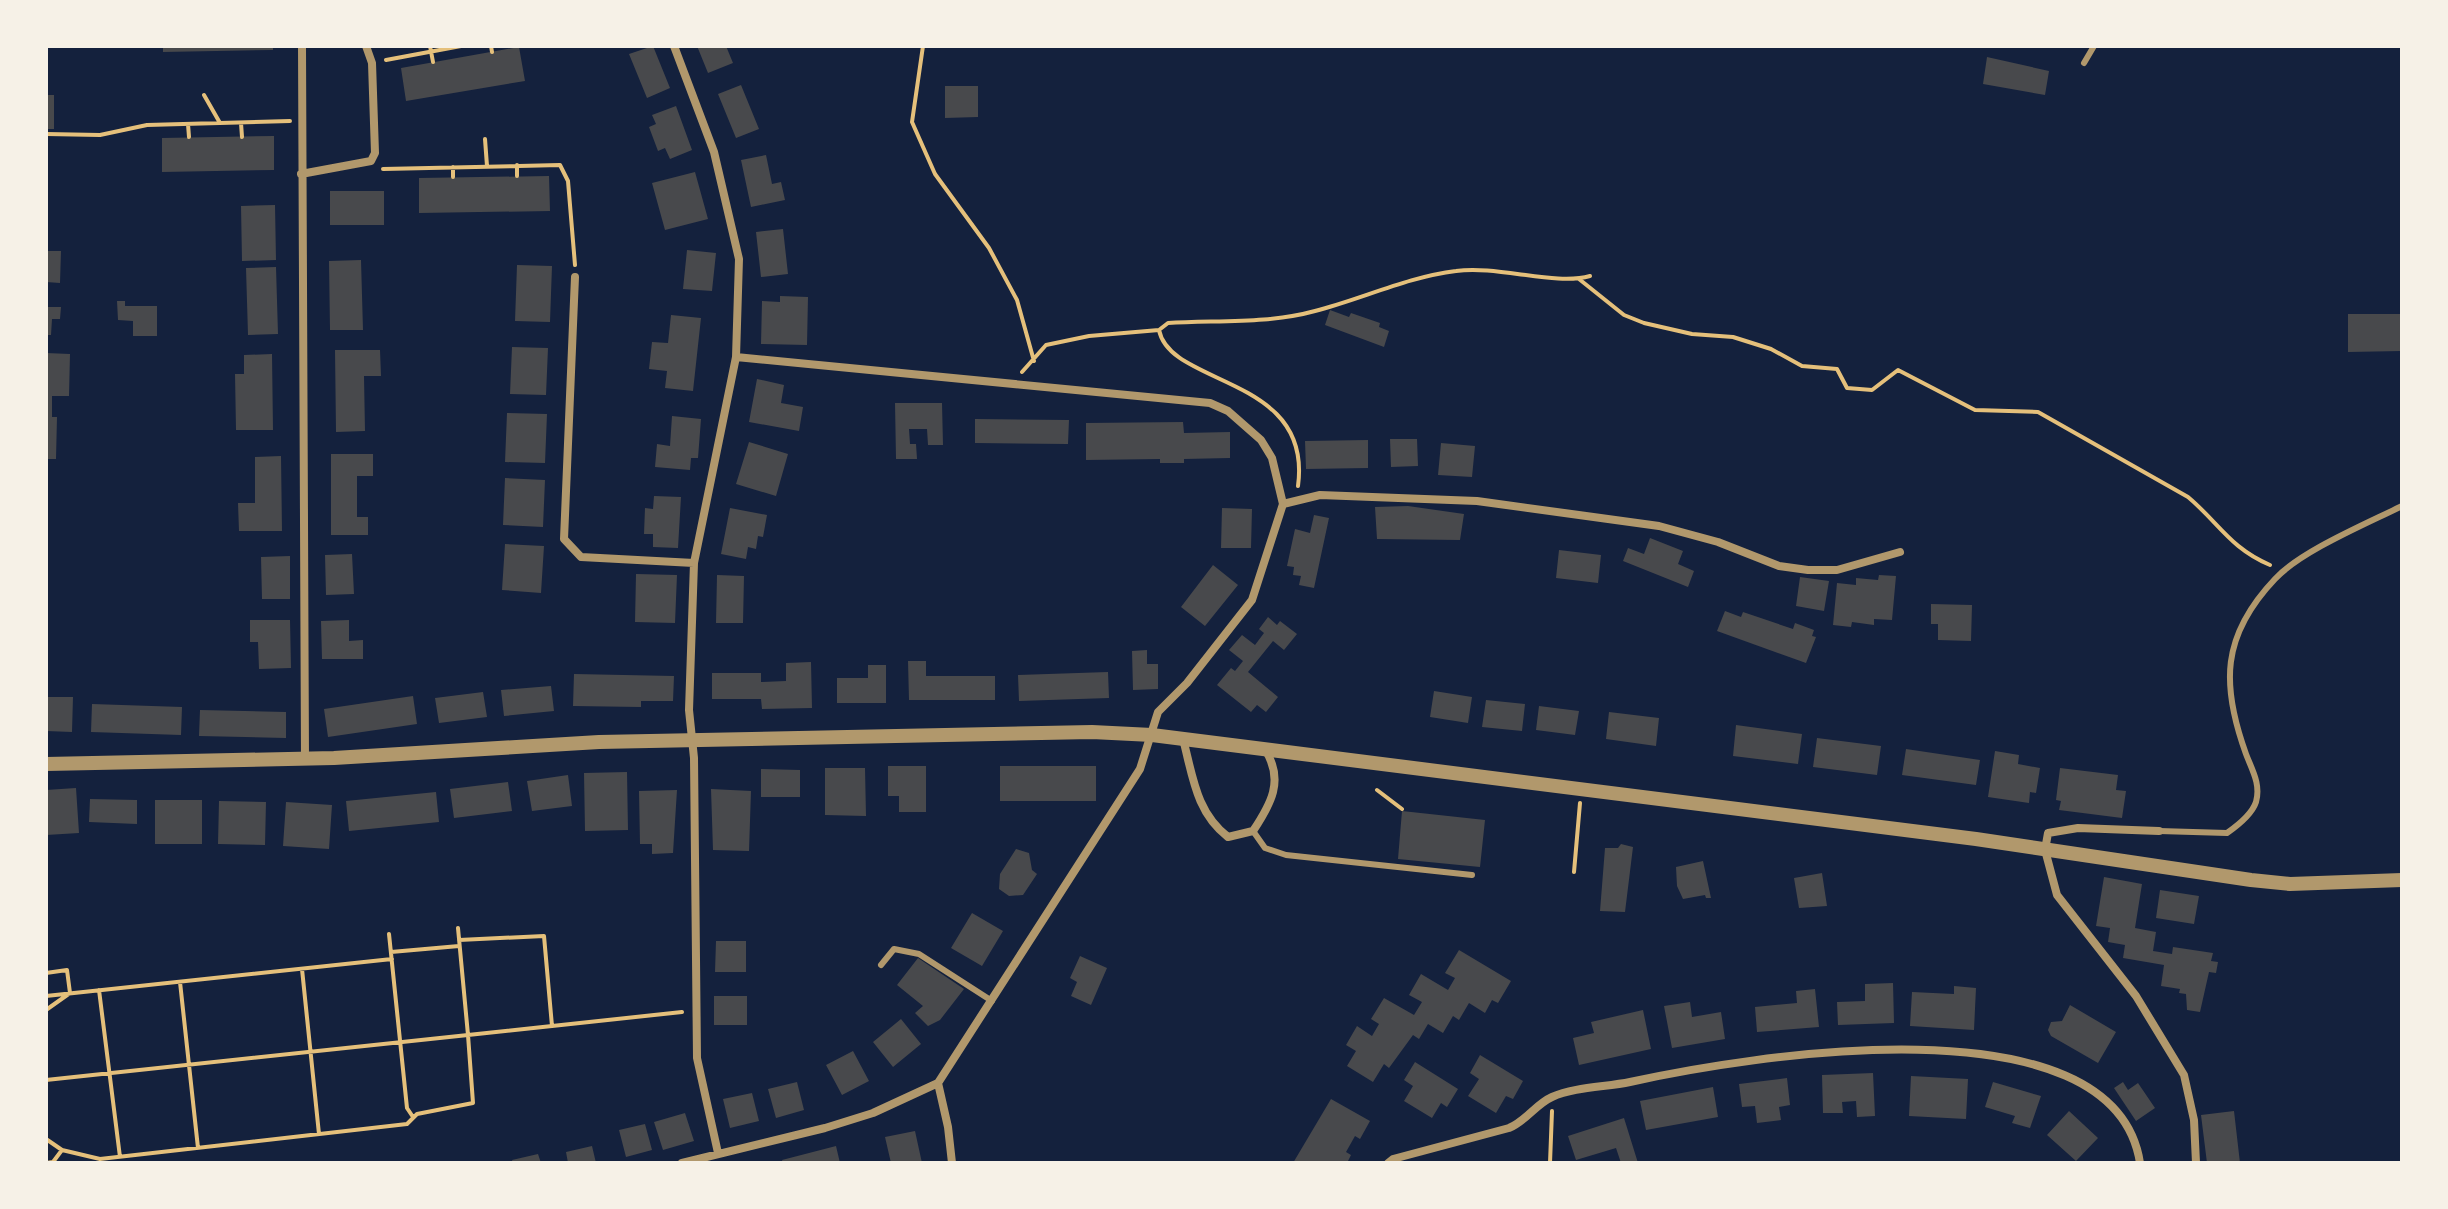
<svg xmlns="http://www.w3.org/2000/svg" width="2448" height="1209" font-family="'DejaVu Sans',sans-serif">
  <rect width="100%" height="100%" fill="#14213d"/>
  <path fill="#48494c" d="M163,46H273V50L163,52Z
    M653,46L670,88L647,98L629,54Z
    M697,46H726L733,63L708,73Z
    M519,47L525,81L406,101L401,68Z
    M1987,57L2049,71L2045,95L1983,84Z
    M741,85L759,129L736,138L718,94Z
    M945,86H978V117L945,118Z
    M46,95H54V129H46Z
    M676,106L692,150L670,159L665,148L658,151L649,127L656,124L652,115Z
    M274,136V170L162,172V138Z
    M766,155L772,184L781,182L785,200L751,207L741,160Z
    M695,172L708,219L665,230L652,183Z
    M549,176L550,211L419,213V178Z
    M330,191H384V225H330Z
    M275,205L276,260L242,261L241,206Z
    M783,229L788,274L761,277L756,232Z
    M687,250L716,253L712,291L683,289Z
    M46,251H61L60,283L46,282Z
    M361,260L363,330H330L329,261Z
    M517,265L552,266L550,322L515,321Z
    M276,267L278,334L248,335L246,268Z
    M780,296L808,297L807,345L761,344L762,301L780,302Z
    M117,301H125V306H157V336H133V321L118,320Z
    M46,307H61L60,319H52L51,335H46Z
    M1330,310L1349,317L1351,313L1380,323L1379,327L1389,331L1384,347L1325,325Z
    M2348,314H2402V351L2348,352Z
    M671,315L701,318L693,391L665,388L667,371L649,369L652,342L668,343Z
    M512,347L548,348L546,395L510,394Z
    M335,350H380L381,376H364L365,431L336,432Z
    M46,353L70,354L69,396H52V417H57L56,459H46Z
    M272,354L273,430H236L235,374H244V355Z
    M757,379L784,385L781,403L803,407L799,431L749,422Z
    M895,403H942L943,445H928L927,429H909L910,444H916L917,459H896Z
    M507,413L547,414L545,463L505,462Z
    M672,416L701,419L698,458H691L690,470L655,467L657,444L670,446Z
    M975,419L1069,420L1068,444L975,443Z
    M1183,422L1184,433L1230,432V458L1184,459V463H1160V459L1086,460V423Z
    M1390,439H1417L1418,466L1391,467Z
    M1368,440V468L1306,469L1305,441Z
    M749,442L788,454L776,496L736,484Z
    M1441,443L1475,446L1472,477L1438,475Z
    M331,454H373V476H357V517H368V535H331Z
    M281,456L282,531H239L238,503H255V457Z
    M505,478L545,480L543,527L503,525Z
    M654,496L681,497L678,548L653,547V534H644L645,508L653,509Z
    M1408,506L1464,514L1460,540L1377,539L1375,507Z
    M730,508L767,515L763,537L758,536L756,549L748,547L746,559L721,554Z
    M1222,508L1252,509L1251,548H1221Z
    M1314,515L1329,518L1314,588L1299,585L1301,576L1293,575L1294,567L1287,566L1295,529L1310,533Z
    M1650,538L1683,551L1678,564L1694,571L1688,587L1623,561L1628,548L1644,554Z
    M505,544L544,546L541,593L502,590Z
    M1559,550L1601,555L1598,583L1556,578Z
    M352,554L354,594L326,595L325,555Z
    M290,556V599H262L261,557Z
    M1213,565L1238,585L1205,626L1181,607Z
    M636,574L677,575L675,623L635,622Z
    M717,575L744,576L743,623H716Z
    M1879,575L1896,576L1892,620L1874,619V625L1852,622L1851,627L1833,625L1837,583L1856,585V578L1878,580Z
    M1800,577L1829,581L1824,611L1796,606Z
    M1931,604L1972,605L1971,641L1938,640V624H1931Z
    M1725,611L1741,617L1743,612L1793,629L1795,623L1814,630L1812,636L1816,637L1806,663L1717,631Z
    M1268,617L1277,625L1280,621L1297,634L1284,650L1273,641L1248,672L1278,697L1266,712L1257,705L1251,712L1217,685L1231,668L1235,671L1243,661L1229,650L1242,635L1255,645L1264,633L1259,629Z
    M250,620H290L291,668L259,669L258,642H250Z
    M349,620V641L363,640V659H322L321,621Z
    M1147,650V664H1158V689L1133,690L1132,651Z
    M908,661H926V676H995V700H909Z
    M811,662L812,708L762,709L761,699H712V673H761V682L786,681V663Z
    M868,665H886V703H837V678H868Z
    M1108,672L1109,698L1019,701L1018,675Z
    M574,674L674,676L673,701H641V707L573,706Z
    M551,686L554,711L504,716L501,690Z
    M1434,691L1472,697L1468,723L1430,717Z
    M483,692L487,717L439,723L435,698Z
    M413,696L417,724L328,737L324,709Z
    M46,697H73L72,732L46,731Z
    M1486,700L1525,704L1522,731L1482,727Z
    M92,704L182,707L181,735L91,732Z
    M1539,706L1579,711L1575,735L1536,730Z
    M200,710L286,712V738L199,736Z
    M1609,712L1659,718L1656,746L1606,739Z
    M1736,725L1802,734L1798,764L1733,756Z
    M1817,738L1881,746L1877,775L1813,767Z
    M1906,749L1980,760L1976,785L1902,775Z
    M1995,751L2019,755L2018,764L2040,768L2036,793L2030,792L2029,803L1988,797Z
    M888,766H926V812H899V796H888Z
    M1000,766H1096V801H1000Z
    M825,768H865L866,816L825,815Z
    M2060,768L2118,775L2116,790L2126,791L2122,818L2059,810L2061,801L2056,800Z
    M761,769L800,770V797H761Z
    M627,772L628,830L585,831L584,773Z
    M568,775L572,806L532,811L527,781Z
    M508,782L512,811L454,818L450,789Z
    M76,788L79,833L46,835V790Z
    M711,789L751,791L749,851L713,850Z
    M677,790L673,853L652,854V844H640L639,791Z
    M436,792L439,822L349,831L346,801Z
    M90,799L137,800V824L89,822Z
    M155,800H202V844H155Z
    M219,801L266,802L265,845L218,844Z
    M286,802L332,805L329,849L283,846Z
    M1402,811L1485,820L1480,867L1398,859Z
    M1621,844L1633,847L1625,912L1600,911L1605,848H1618Z
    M1016,849L1029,853L1032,870L1037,874L1023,895L1009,896L999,889L1000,874Z
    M1703,861L1711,898H1706L1705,895L1683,899L1677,886L1676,867Z
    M1822,873L1827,906L1799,908L1794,878Z
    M2104,877L2142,884L2135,928L2156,932L2153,951L2172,954L2173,947L2213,953L2211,961L2218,962L2216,973L2209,972L2200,1012L2187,1010L2186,994L2179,993L2180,989L2161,986L2164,965L2123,958L2125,945L2108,942L2110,928L2096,926Z
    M2160,890L2199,896L2194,924L2156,918Z
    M972,913L1003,931L982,966L951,948Z
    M716,941H746V972H715Z
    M1459,950L1511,981L1498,1003L1492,1000L1485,1013L1469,1003L1459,1020L1453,1016L1443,1033L1428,1024L1419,1039L1413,1035L1389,1068L1384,1064L1373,1082L1347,1066L1356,1051L1346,1045L1357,1026L1372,1036L1379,1024L1371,1019L1384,998L1414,1015L1422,1002L1409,995L1421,974L1448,990L1455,978L1445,973Z
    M1080,956L1107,968L1091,1005L1071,996L1077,982L1070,978Z
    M918,958L964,989L940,1020L928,1026L915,1013L923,1006L897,985Z
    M1893,983L1894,1023L1838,1025L1837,1002L1865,1001V984Z
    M1954,986L1976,988L1974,1030L1910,1026L1912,992L1954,994Z
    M1815,989L1819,1027L1757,1032L1755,1007L1797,1003L1796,991Z
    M714,996H747V1025H714Z
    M1690,1002L1692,1017L1721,1012L1725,1039L1672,1048L1664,1006Z
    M2070,1005L2116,1032L2098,1063L2051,1036L2048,1030L2051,1022L2062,1021Z
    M1643,1010L1651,1049L1579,1065L1573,1038L1594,1033L1591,1022Z
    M901,1019L921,1044L893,1067L873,1042Z
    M853,1051L869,1081L842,1095L826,1065Z
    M1480,1055L1523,1081L1513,1099L1506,1096L1496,1113L1468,1096L1479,1079L1470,1073Z
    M1415,1062L1458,1089L1447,1107L1441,1103L1432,1118L1404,1101L1413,1086L1404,1080Z
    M1873,1073L1875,1116L1857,1117L1856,1101L1842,1102L1843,1113H1823L1822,1075Z
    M1911,1076L1968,1079L1966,1119L1909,1116Z
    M1787,1078L1790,1105L1779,1107L1781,1120L1757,1123L1755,1106L1742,1107L1739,1084Z
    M797,1082L804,1110L776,1118L768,1089Z
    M1993,1082L2041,1096L2030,1128L2012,1123L2015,1116L1985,1107Z
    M2123,1082L2128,1090L2138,1083L2155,1108L2136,1121L2114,1088Z
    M1713,1087L1718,1117L1646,1130L1640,1101Z
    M752,1093L759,1121L730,1128L723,1099Z
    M1331,1099L1370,1121L1360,1139L1355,1136L1346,1152L1351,1155L1347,1163H1293Z
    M2069,1111L2098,1138L2076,1161L2047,1135Z
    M2234,1111L2240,1163H2207L2201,1115Z
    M685,1113L694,1141L663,1150L654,1122Z
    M1624,1118L1638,1163H1621L1616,1148L1576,1160L1568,1136Z
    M645,1124L652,1150L626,1157L619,1130Z
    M915,1131L922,1163H891L885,1137Z
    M592,1146L596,1163H568L566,1152Z
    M836,1146L840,1163H783L782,1160Z
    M538,1154L541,1163H513L512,1160Z"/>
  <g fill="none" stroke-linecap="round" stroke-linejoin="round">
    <path stroke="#e5c07b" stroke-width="4" d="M430,46L433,62
      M491,46L492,52
      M923,46L912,122L935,174L989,248L1017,300L1034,361
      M386,60L461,46
      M204,95L220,123
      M241,123L242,137
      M188,124L189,137
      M46,134L100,135L147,125L290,121
      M485,139L487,166
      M517,165V176
      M453,167V177
      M383,169L560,165L568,181L575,265
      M1579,279L1624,315L1644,323L1692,334L1733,337L1771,349L1802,366L1837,369L1847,388L1872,390L1898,370L1975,410L2038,412L2188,497C2219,523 2230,548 2270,565
      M1159,330C1170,387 1313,375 1298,486
      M1022,372L1046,345L1089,336L1159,330L1168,323C1216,320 1268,324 1315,311C1362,299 1407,277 1456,271C1497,265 1555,286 1590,276
      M1377,790L1402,809
      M1574,872L1580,803
      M389,934L407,1108L413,1117
      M459,940L544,936L552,1026L682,1012
      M391,952L459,946
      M302,969L319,1134
      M46,973L67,970L70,993L46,1010
      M180,982L198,1148
      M99,990L120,1157
      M46,996L392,959
      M46,1080L468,1035L458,928
      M46,1139L62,1150
      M46,1163L53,1162L62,1150L100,1159L407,1124L417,1114L473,1103L468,1035L552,1026
      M1550,1163L1552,1111"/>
    <path stroke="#b1986c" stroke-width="6" d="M2084,63L2094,46
      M1253,831L1265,848L1286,855L1472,875
      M2159,831L2227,833C2237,826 2252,814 2256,802C2261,784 2252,770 2246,754C2221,685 2221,636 2275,579C2301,551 2366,524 2402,506
      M881,965L894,949L919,954L992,1001"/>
    <path stroke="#b1986c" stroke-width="8" d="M302,46L305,759
      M674,46L714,152L739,259L736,357L694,563L689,710L694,758L697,1058L718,1153
      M301,174L371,161L375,153L372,63L366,46
      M575,277L564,539L581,557L694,563
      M1283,504L1320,495L1477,501L1659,526L1718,542L1779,566L1808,570H1837L1900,552
      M1183,739C1193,777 1196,812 1228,837L1253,831C1271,804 1284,781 1266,751
      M2159,831L2078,828L2048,833L2045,850L2057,895L2136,996L2184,1075L2194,1120L2196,1163
      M938,1083L948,1127L952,1163
      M682,1163L825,1128L873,1113L938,1083L1140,769L1158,712L1187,683L1252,600L1283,504L1272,458L1261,440L1228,411L1210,403L736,357
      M1388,1163L1393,1159L1509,1128C1526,1121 1536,1104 1552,1097C1574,1087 1606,1087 1630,1082C1743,1057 2114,994 2140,1163"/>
    <path stroke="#b1986c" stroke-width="14" d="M46,764L334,758L599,742L1092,732L1152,735L1976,839L2251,880L2290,884L2402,880"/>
  </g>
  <rect width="2448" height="1209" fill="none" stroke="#f6f1e7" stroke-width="96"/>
</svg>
